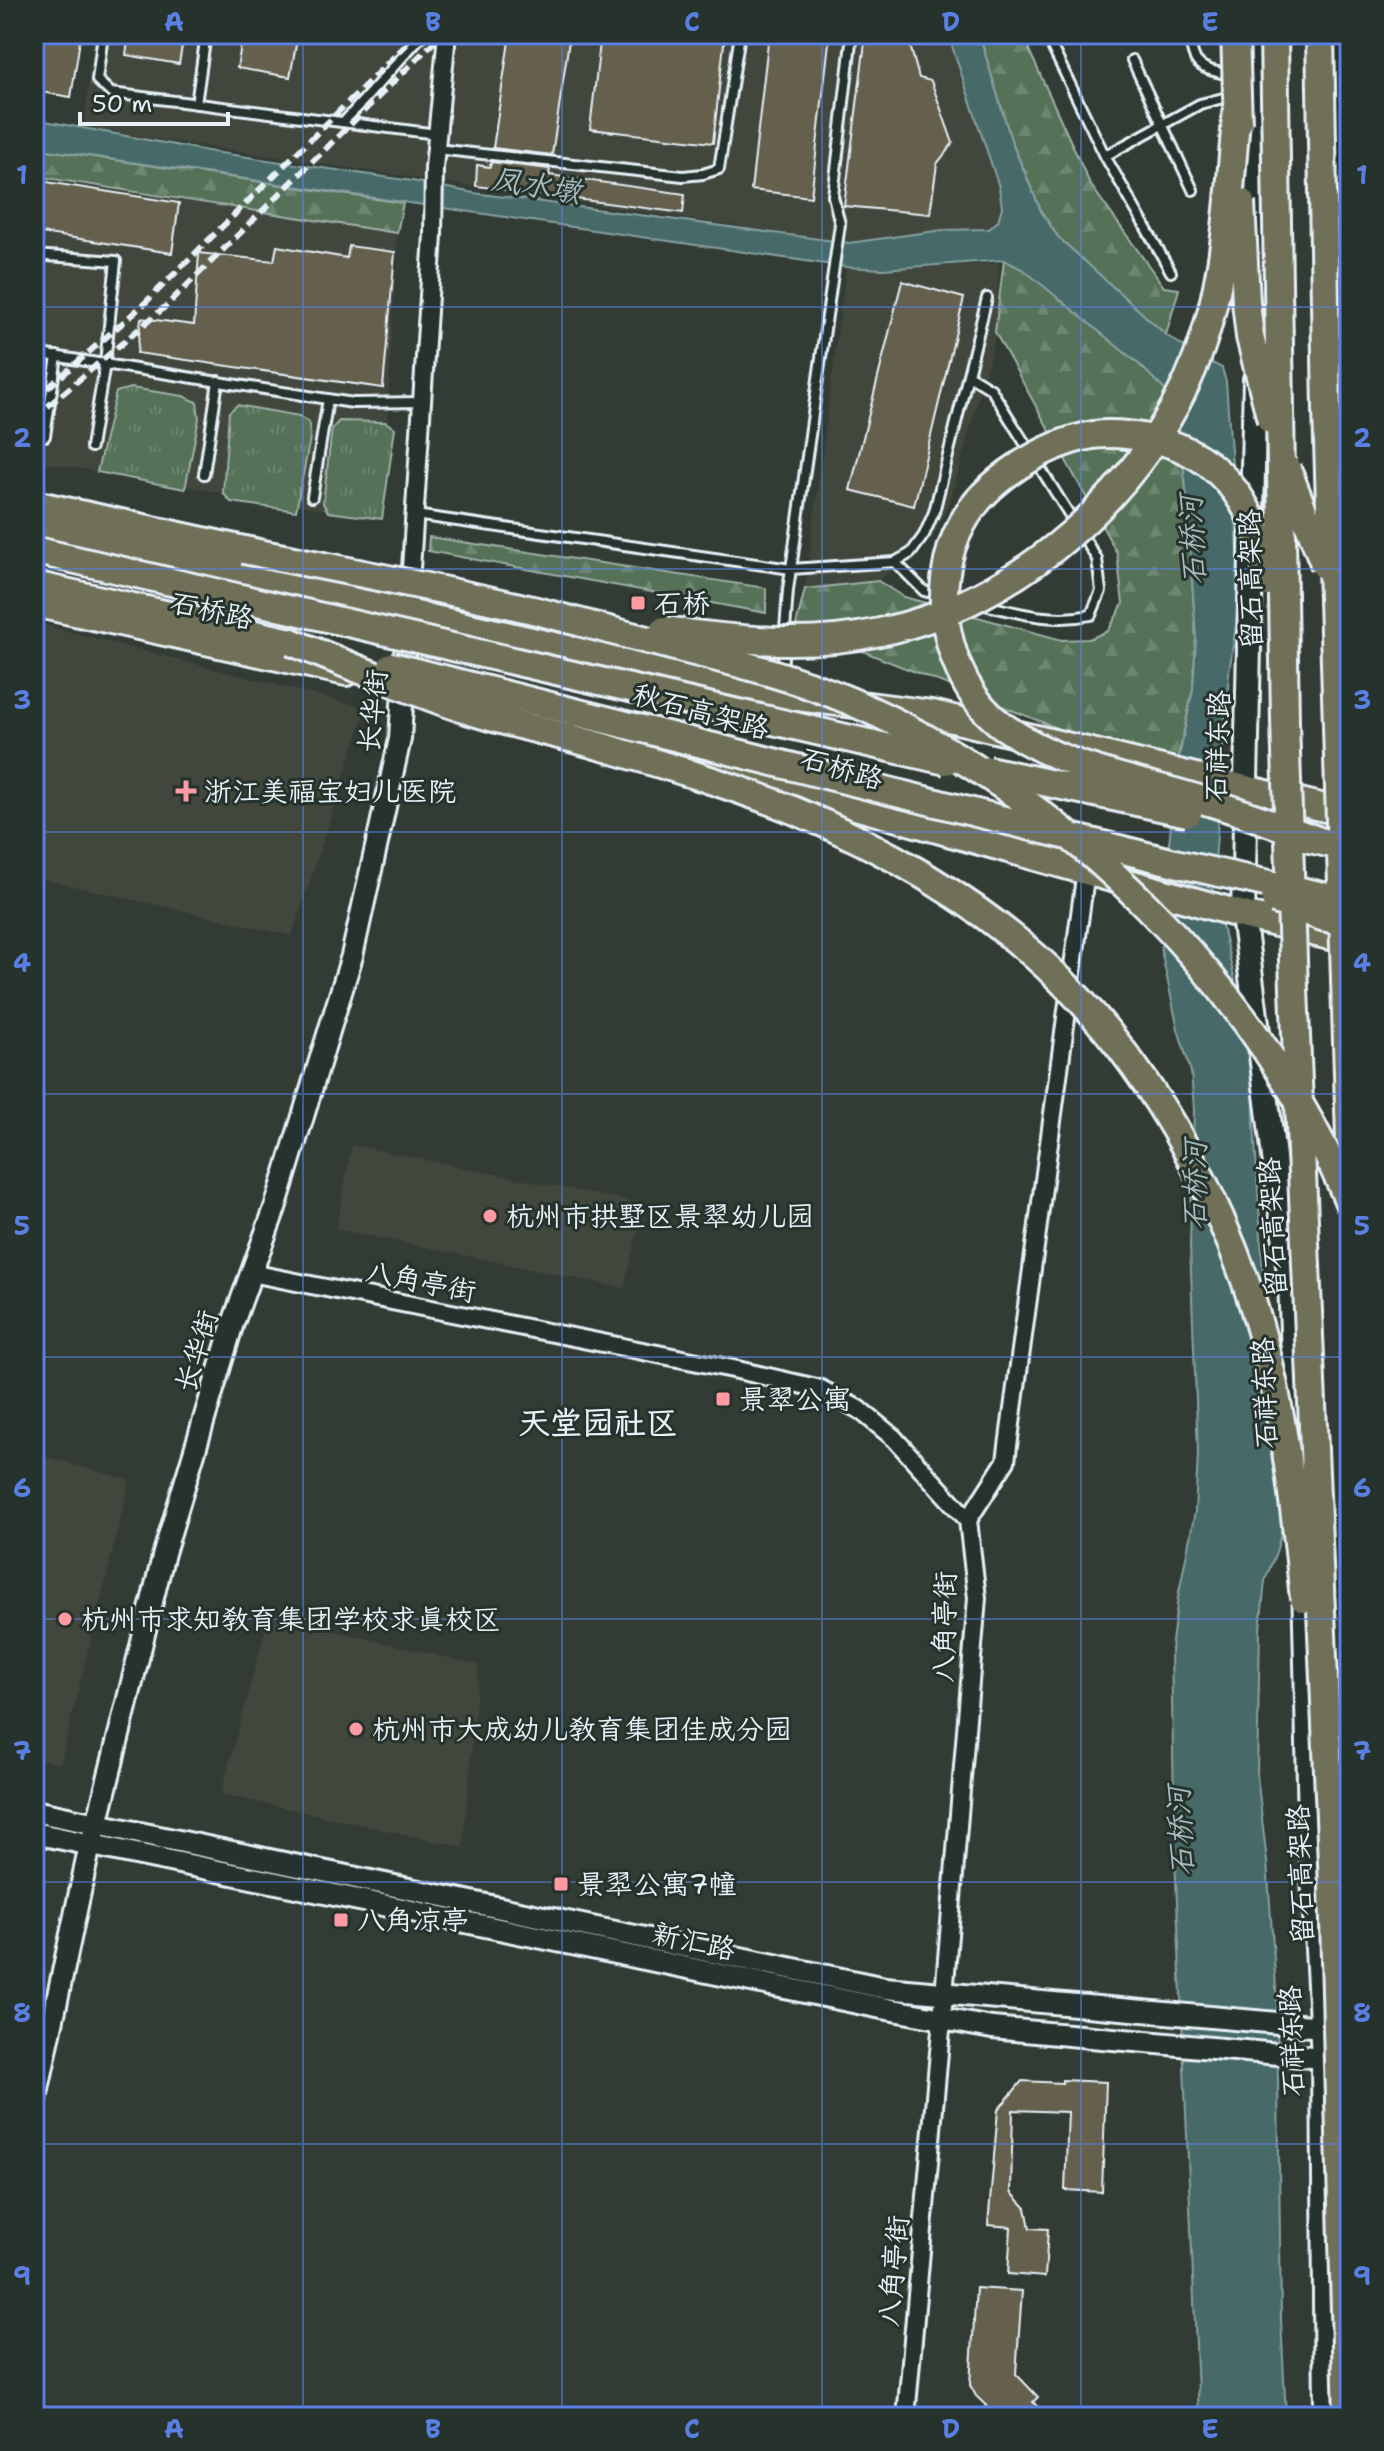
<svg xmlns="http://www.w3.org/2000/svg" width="1384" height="2451" font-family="'Shantell Sans','LXGW WenKai TC',sans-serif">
  <defs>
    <pattern id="grass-tufts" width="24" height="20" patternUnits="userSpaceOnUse" patternTransform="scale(2)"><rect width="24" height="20" fill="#557158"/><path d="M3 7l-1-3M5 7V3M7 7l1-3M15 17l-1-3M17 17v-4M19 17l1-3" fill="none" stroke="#6d8671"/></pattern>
    <pattern id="forest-firs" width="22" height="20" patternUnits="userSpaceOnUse" patternTransform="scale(2)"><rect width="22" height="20" fill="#557158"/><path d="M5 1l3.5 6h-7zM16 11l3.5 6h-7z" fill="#6d8671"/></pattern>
  </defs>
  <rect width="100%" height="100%" fill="#333c34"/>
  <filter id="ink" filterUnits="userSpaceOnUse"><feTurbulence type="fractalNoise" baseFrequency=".0125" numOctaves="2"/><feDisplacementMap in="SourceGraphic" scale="16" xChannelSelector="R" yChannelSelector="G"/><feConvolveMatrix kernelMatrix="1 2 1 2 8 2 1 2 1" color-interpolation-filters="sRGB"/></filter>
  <g filter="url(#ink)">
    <path fill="#42473c" d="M94,34H948L999,187L1002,207L998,221L989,229L943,230L849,243L84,128Z
      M34,179L397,233L382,519L34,461Z
      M999,263L996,333L951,499L932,538L878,581L805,589L846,267L883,269Z
      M44,625L366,708L292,936L39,878L34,875V667Z
      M352,1145L644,1204L624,1288L336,1229Z
      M34,1454L130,1480L60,1764L34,1758Z
      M269,1616L479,1665L463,1847L221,1794Z"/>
    <path fill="url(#grass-tufts)" stroke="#9eb1a8" stroke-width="2" d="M131,388L183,396L197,402L199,418L185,489L97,472L116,392Z
      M237,405L299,416L309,423L310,438L296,511L231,502L223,493L229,412Z
      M339,421L385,422L395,428L382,519L328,512L323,503L332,429Z"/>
    <path fill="url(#forest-firs)" stroke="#9eb1a8" stroke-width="2" d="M979,34H1031L1029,50L1090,184L1164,287L1179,289L1166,335L1058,237L1041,211L1012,143Z
      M34,148L403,203L397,233L34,176Z
      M1004,260L1024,270L1043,285L1140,365L1165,390L1180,434L1186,489L1196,638L1193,689L1178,759L1062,730L796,625L805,589L878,581L904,597L1062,640L1089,639L1108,631L1123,604L1117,553L995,332Z
      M429,537L766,588V613L428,551Z"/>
    <path fill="#466a69" stroke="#87a0a2" stroke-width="2" d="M948,34H979L1012,143L1041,211L1058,237L1166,335L1202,358L1222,368L1226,382L1241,590L1229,673L1213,888L1253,1057L1254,1125L1269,1368V1437L1273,1467L1280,1489L1282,1519L1281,1533L1277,1549L1265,1581L1260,1629L1257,1775L1267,1862L1277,2002L1281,2320L1286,2417H1199L1175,1856L1171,1649L1178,1597L1195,1512L1198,1453L1190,1245L1194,1109L1191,1072L1178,1029L1161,950L1164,896L1176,772L1193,689L1196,638L1186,489L1180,434L1165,390L1140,365L1024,270L1004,260L883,269L846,267L34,148V119L213,152L412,181L474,193L849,243L943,230L989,229L998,221L1002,207L999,187Z"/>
    <path fill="#65614e" stroke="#e8f1f8" stroke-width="2" d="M35,34H81L71,97L34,91Z
      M129,34H184L179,64L126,55Z
      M243,34H298L290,77L237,68Z
      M510,34H570L552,155L493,148Z
      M601,34H725L713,143L590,129Z
      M769,34H830L811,197L751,190Z
      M866,34H907L919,78L931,81L953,143L937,164L930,214L844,206Z
      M491,162L550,169L549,175L685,194L683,213L476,186L477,165L490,167Z
      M34,180L179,203L172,253L34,232Z
      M277,246L347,258L349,246L395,252L383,388L137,353L141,318L194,325L199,253L274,261Z
      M902,281L964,298L914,506L850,490Z
      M1062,2080L1106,2082L1102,2192L1065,2190L1068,2112L1013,2110L1011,2192L1026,2208L1030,2228L1048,2229L1045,2277L1008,2274L1011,2227L988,2225L998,2110L1022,2081L1062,2083Z
      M976,2288L1022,2291L1016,2374L1038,2397L1033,2402L1047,2417H998L976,2396L970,2385Z"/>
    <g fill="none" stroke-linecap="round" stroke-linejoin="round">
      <g stroke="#e8f1f8" stroke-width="14">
        <path id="service" d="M103,34L97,80L111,93L437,134
          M1191,34C1190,67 1202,69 1231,75
          M1053,49L1105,156L1171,272
          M1132,60L1193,190
          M196,104L206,34
          M344,122L423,34
          M436,149L683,176L703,174L719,169L740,34
          M1105,156L1200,104L1231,96
          M34,255L116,261L105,363L91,447
          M34,353L353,403L421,402
          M968,375L991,389L1097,559L1101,591L1091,615C1051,623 1019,613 980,604
          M45,436L57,356
          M204,474L218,381
          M312,497L328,399
          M415,515L791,569L895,562L911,553L924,535L934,512L987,298
          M895,562L924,591L939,595
          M782,670L788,590L840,224L833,196L852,34"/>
      </g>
      <g stroke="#e8f1f8" stroke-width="22">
        <path id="minor" d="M408,614L433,235L434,168L447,34
          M251,1273L733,1369L821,1389L860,1410L894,1438L968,1520L977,1598L942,2019L906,2417
          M968,1520L1006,1461L1086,870"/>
      </g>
      <g stroke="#e8f1f8" stroke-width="26">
        <path id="tertiary" d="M34,1811L885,1988L1334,2028
          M34,1833L882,2008L992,2028L1323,2058L1338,2056
          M34,2108L90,1845L97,1824L164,1553L233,1323L275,1208L352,956L400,739L407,622"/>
      </g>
      <g stroke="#e8f1f8" stroke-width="28">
        <path id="secondary" d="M1255,34L1258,238L1257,301
          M1336,34L1343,216L1350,311
          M1255,379L1243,915L1290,1281L1297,1457
          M1304,1584L1310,1821L1323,2058L1326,2417"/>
      </g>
      <g stroke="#e8f1f8" stroke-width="32">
        <path id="primary" d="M34,529L758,692L932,714L1350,814
          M34,603L346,672
          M617,739L1243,915L1350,941"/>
      </g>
      <g stroke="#e8f1f8" stroke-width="32">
        <path id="trunk" d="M1350,34V36
          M1338,481L1350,557
          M34,504L244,550
          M34,585L291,642"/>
      </g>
      <use href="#service" stroke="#26332d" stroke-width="8"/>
      <use href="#minor" stroke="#26332d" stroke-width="16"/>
      <use href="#tertiary" stroke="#26332d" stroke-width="20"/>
      <use href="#secondary" stroke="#26332d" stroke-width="22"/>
      <use href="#primary" stroke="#706f59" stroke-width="26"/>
      <use href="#trunk" stroke="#706f59" stroke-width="26"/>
      <path stroke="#e8f1f8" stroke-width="6" stroke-dasharray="12 6" stroke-linecap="butt" d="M34,400L143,305L417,34
        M34,418L166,306L442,34"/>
      <g stroke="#e8f1f8" stroke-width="32" stroke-linecap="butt">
        <path id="trunk-bridge" d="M1235,34L1238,123
          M1274,34L1285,722L1294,989L1333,1887L1348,2417
          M1320,34L1327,410L1350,1138
          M1241,202L1246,302L1250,337L1271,420
          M1287,469L1325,566
          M244,550C341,570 440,588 537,611C576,621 615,632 655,642C721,659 787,674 850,701C1064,793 1261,989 1350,1205
          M37,551L946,761
          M1268,583C1261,513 1225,455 1153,439C1133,435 1113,432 1093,435C1046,443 985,480 962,524C945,554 940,596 947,629C954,666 972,704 1003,726C1064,770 1142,780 1212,803C1248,814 1284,828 1320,841
          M664,630C736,640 808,648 880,632C1018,604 1147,489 1197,358C1227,279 1229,192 1237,109
          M291,642C350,665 409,691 470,711C514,725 559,734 603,747C667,766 731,785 793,810C883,847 975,900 1047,967C1155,1067 1236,1221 1269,1363C1287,1440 1296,1520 1304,1599
          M392,666L1175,863L1350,902
          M988,770L1188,813
          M1305,838L1350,848
          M1275,900L1322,917L1350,923"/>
      </g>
      <use href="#trunk-bridge" stroke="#706f59" stroke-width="26"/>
    </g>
  </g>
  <path fill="none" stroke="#5a7fe2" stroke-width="2" stroke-opacity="0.55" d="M303,34V2417M562,34V2417M822,34V2417M1081,34V2417M34,307H1350M34,569H1350M34,832H1350M34,1094H1350M34,1357H1350M34,1619H1350M34,1882H1350M34,2144H1350"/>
  <g fill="#ff9aa2" stroke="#26332d" stroke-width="3">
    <rect x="630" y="595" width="16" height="16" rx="4"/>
    <path d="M182 779h8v8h8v8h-8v8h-8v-8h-8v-8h8z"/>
    <circle cx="490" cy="1216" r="8"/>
    <rect x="715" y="1391" width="16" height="16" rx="4"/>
    <circle cx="65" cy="1619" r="8"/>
    <circle cx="356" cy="1729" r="8"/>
    <rect x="553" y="1876" width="16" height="16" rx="4"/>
    <rect x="333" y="1912" width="16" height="16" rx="4"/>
  </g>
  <g text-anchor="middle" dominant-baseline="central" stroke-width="6" stroke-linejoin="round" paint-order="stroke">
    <g font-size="28" fill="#e8f1f8" stroke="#26332d">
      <text transform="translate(1250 579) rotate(-91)">留石高架路</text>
      <text transform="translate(212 610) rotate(12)">石桥路</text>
      <text transform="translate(372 711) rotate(-84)">长华街</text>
      <text transform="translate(701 711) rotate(15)">秋石高架路</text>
      <text transform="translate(1217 746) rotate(-88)">石祥东路</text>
      <text transform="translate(842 768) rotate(16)">石桥路</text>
      <text transform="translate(1272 1227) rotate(-93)">留石高架路</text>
      <text transform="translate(421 1281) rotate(11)">八角亭街</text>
      <text transform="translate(196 1351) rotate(-73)">长华街</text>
      <text transform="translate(1264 1393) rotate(-92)">石祥东路</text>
      <text transform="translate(944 1627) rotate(-89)">八角亭街</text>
      <text transform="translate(1300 1874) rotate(-92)">留石高架路</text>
      <text transform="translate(694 1941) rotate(12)">新汇路</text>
      <text transform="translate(1291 2041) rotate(-92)">石祥东路</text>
      <text transform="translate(893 2271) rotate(-85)">八角亭街</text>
    </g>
    <g font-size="28" fill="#e8f1f8" stroke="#26332d" text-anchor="start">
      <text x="654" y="603">石桥</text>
      <text x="204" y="791">浙江美福宝妇儿医院</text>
      <text x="506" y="1216">杭州市拱墅区景翠幼儿园</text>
      <text x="739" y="1399">景翠公寓</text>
      <text x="81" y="1619">杭州市求知教育集团学校求真校区</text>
      <text x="372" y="1729">杭州市大成幼儿教育集团佳成分园</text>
      <text x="577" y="1884">景翆公寓7幢</text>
      <text x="357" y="1920">八角凉亭</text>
    </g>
    <g font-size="30" font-style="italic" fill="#a7bbbf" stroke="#26332d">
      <text transform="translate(536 185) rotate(9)">凤水墩</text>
      <text transform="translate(1192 540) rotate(-93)">石桥河</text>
      <text transform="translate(1194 1185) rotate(-90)">石桥河</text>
      <text transform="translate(1180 1831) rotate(-93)">石桥河</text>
    </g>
    <g font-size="32" font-weight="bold" fill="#e8f1f8" stroke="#26332d">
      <text x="598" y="1422">天堂园社区</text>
    </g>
  </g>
  <rect width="1384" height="2451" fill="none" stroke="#26332d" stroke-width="88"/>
  <path d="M80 112v12h148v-12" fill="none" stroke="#e8f1f8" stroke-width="4"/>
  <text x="92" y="112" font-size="24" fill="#e8f1f8" stroke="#26332d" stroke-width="6" paint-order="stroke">50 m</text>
  <rect x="44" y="44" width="1296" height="2363" fill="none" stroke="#5a7fe2" stroke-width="3"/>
  <g font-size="26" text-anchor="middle" font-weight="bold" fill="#5a7fe2">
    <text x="174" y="31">A</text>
    <text x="433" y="31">B</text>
    <text x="692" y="31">C</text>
    <text x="951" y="31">D</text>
    <text x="1210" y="31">E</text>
    <text x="22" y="184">1</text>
    <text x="1362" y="184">1</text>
    <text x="22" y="447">2</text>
    <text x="1362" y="447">2</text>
    <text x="22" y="709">3</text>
    <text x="1362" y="709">3</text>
    <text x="22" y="972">4</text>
    <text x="1362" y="972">4</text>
    <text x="22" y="1235">5</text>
    <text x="1362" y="1235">5</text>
    <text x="22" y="1497">6</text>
    <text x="1362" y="1497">6</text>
    <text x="22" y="1760">7</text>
    <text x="1362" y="1760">7</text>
    <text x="22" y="2022">8</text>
    <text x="1362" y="2022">8</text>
    <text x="22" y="2285">9</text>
    <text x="1362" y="2285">9</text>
    <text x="174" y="2438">A</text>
    <text x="433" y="2438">B</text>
    <text x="692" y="2438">C</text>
    <text x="951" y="2438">D</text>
    <text x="1210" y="2438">E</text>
  </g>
</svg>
